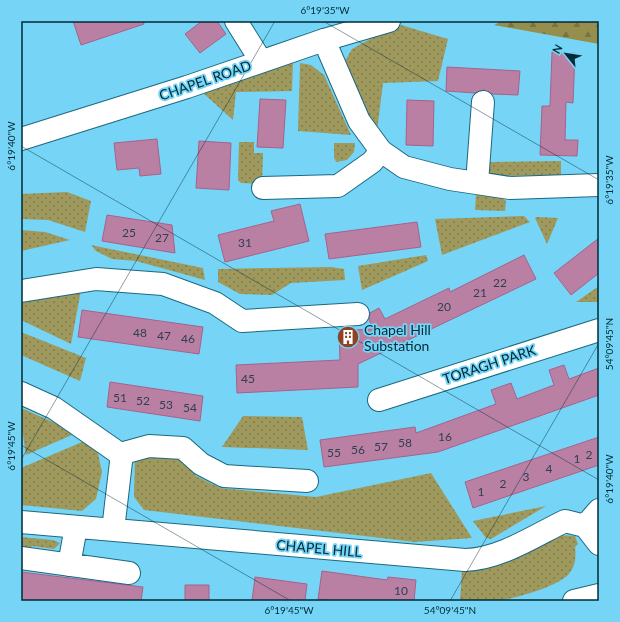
<svg xmlns="http://www.w3.org/2000/svg" width="620" height="622" font-family="Lato,sans-serif">
  <defs>
    <pattern id="grass-dots" width="8" height="8" patternUnits="userSpaceOnUse"><rect width="8" height="8" fill="#9f995d"/><path d="M2 2h.1M6 6h.1" fill="none" stroke="#7f7d4e" stroke-width="1.8" stroke-linecap="round"/></pattern>
    <pattern id="forest-firs" width="22" height="20" patternUnits="userSpaceOnUse"><rect width="22" height="20" fill="#958e4d"/><path d="M5 1l3.5 6h-7zM16 11l3.5 6h-7z" fill="#777441"/></pattern>
  </defs>
  <rect width="100%" height="100%" fill="#76d5f6"/>
  <path fill="url(#grass-dots)" d="M401,25L448,39L438,81L383,83L377,131L354,86L345,61L352,49L383,32Z
    M293,62L292,91L236,92L233,120L202,92Z
    M300,63L311,65L324,75L351,135L298,131Z
    M239,142H254V153H263L262,184L241,183L238,180Z
    M334,143H355L354,152L347,160L336,162L334,157Z
    M561,161V175L493,176L486,169V162Z
    M67,192L91,201L85,232L48,220L21,219V194Z
    M476,195L500,196L506,201L505,211L475,210Z
    M524,216L530,222L442,255L435,219Z
    M537,217L558,218L547,244L535,218Z
    M21,230L45,232L70,240L21,251Z
    M91,245L203,268L205,280L136,261L112,259L96,251Z
    M426,255L428,261L362,290L358,266Z
    M331,267L344,269L345,280L291,283L272,295L240,294L218,282V269Z
    M599,286V302H576Z
    M81,290L71,344L21,320V303L31,300Z
    M21,332L86,358L80,381L21,355Z
    M21,408L71,430L72,435L26,455L21,422Z
    M243,416L302,417L308,450L222,447Z
    M82,442L97,449L102,472L96,499L82,511L21,505V468Z
    M135,456H179L196,476L220,488L316,497L431,473L472,538L415,542L144,510L134,497Z
    M546,506L491,539L486,538L473,521Z
    M561,535L575,536L578,544L575,547C576,555 576,563 571,571C563,586 515,598 498,601C486,603 472,601 460,601L462,570L487,568Z
    M21,537L53,540L60,543L54,549L32,546L28,552L21,551Z"/>
  <path fill="url(#forest-firs)" d="M502,21H599V44L494,25Z"/>
  <path fill="#ba80a3" stroke="#a5628c" d="M73,21H143L144,24L81,45Z
    M202,21H217L226,34L200,53L185,34Z
    M552,52L575,53L573,103L566,102L565,140H578L577,156L540,155L542,106H550Z
    M447,67L520,71L518,95L492,94L484,90L475,93L446,91Z
    M260,99L286,100L283,148L257,147Z
    M407,100L434,101L433,146L406,145Z
    M157,139L161,174L140,176L139,168L117,170L114,143Z
    M199,141L231,143L229,190L196,188Z
    M300,204L309,241L225,262L218,235L274,221L271,211Z
    M107,215L172,225L175,253L102,241Z
    M417,222L421,247L329,259L325,234Z
    M599,238V273L571,295L554,273Z
    M524,255L536,279L358,364V387L237,393L236,365L340,360L339,331L373,329L369,320L370,313L379,308L385,319L449,288L450,292Z
    M82,310L203,327L199,354L78,337Z
    M564,365L569,379L599,368V395L438,452L324,467L320,440L415,427L416,433L496,404L491,390L511,383L517,399L554,385L549,370Z
    M110,382L203,396L200,421L107,407Z
    M599,437V465L473,508L465,482Z
    M322,571L387,580L388,577L416,580L414,601H337L318,599Z
    M21,572L143,587L141,601H21Z
    M255,577L307,584L305,601H252Z
    M185,585H209V601H185Z"/>
  <g fill="none" stroke-linecap="round" stroke-linejoin="round">
    <g stroke="#1b6980" stroke-width="24">
      <path id="minor" d="M236,21L261,61
        M324,40L359,121L381,151L404,167L450,179L510,188L599,185
        M477,183L483,102
        M263,188L338,186L372,162L381,151
        M21,291L96,279L163,284L215,303L242,321L358,314
        M21,393L54,408L120,454L121,462L113,530
        M379,400L599,330
        M120,454L149,446L183,448L201,464L224,476L307,481
        M21,522L465,560C500,559 534,536 565,521L585,526L599,544
        M585,526L599,510
        M21,558L129,573
        M69,565L76,527"/>
    </g>
    <g stroke="#1b6980" stroke-width="24">
      <path id="tertiary" d="M21,139L187,87L324,40L389,21
        M574,601L599,595"/>
    </g>
    <use href="#minor" stroke="#fff" stroke-width="22"/>
    <use href="#tertiary" stroke="#fff" stroke-width="22"/>
  </g>
  <path fill="none" stroke="#002a37" stroke-width="1" stroke-opacity="0.45" d="M323,21L599,180M21,146L599,480M21,445L291,601M21,460L275,21M450,601L599,343"/>
  <defs>
    <g id="building-disc" transform="scale(1.15)"><circle r="9.5" fill="#8c4425" stroke="#76d5f6"/><path d="M-4-6H4V6H1V3H-1V6H-4ZM-2.5-4.3h1.7v1.8h-1.7ZM.8-4.3h1.7v1.8H.8ZM-2.5-1h1.7V.8h-1.7ZM.8-1h1.7V.8H.8Z" fill="#fff"/></g>
  </defs>
  <g fill-rule="evenodd">
    <use href="#building-disc" x="348" y="337"/>
  </g>
  <g text-anchor="middle" dominant-baseline="central" stroke-width="3.5" stroke-linejoin="round" paint-order="stroke">
    <g font-size="12" fill="#2e4052">
      <text x="129" y="232">25</text>
      <text x="162" y="237">27</text>
      <text x="245" y="242">31</text>
      <text x="500" y="282">22</text>
      <text x="480" y="292">21</text>
      <text x="444" y="306">20</text>
      <text x="140" y="332">48</text>
      <text x="164" y="335">47</text>
      <text x="188" y="338">46</text>
      <text x="248" y="378">45</text>
      <text x="120" y="397">51</text>
      <text x="143" y="400">52</text>
      <text x="166" y="404">53</text>
      <text x="190" y="407">54</text>
      <text x="445" y="436">16</text>
      <text x="405" y="442">58</text>
      <text x="381" y="446">57</text>
      <text x="358" y="449">56</text>
      <text x="334" y="452">55</text>
      <text x="589" y="454">2</text>
      <text x="577" y="458">1</text>
      <text x="549" y="468">4</text>
      <text x="526" y="476">3</text>
      <text x="503" y="483">2</text>
      <text x="481" y="491">1</text>
      <text x="401" y="590">10</text>
    </g>
    <g font-size="14" fill="#002a37" stroke="#76d5f6">
      <text transform="translate(205 80) rotate(-19)">CHAPEL ROAD</text>
      <text transform="translate(489 364) rotate(-18)">TORAGH PARK</text>
      <text transform="translate(319 548) rotate(5)">CHAPEL HILL</text>
    </g>
    <g font-size="14" fill="#002a37" stroke="#76d5f6" text-anchor="start">
      <text x="364" y="329">Chapel Hill<tspan x="364" dy="16">Substation</tspan></text>
    </g>
  </g>
  <rect width="620" height="622" fill="none" stroke="#76d5f6" stroke-width="44"/>
  <g transform="translate(566 54) rotate(300)" stroke="#76d5f6" stroke-width="3" paint-order="stroke">
  <path d="M0-3L7 15L0 10L-7 15Z" fill="#002a37"/>
  <text y="-6" font-size="11" font-weight="bold" text-anchor="middle" fill="#002a37">N</text>
  </g>
  <rect x="22" y="22" width="576" height="578" fill="none" stroke="#002a37" stroke-width="1.5"/>
  <g font-size="10" text-anchor="middle" fill="#002a37">
    <text x="325" y="14">6°19'35"W</text>
    <text transform="translate(11 146) rotate(-90)" y="4">6°19'40"W</text>
    <text transform="translate(609 180) rotate(-90)" y="4">6°19'35"W</text>
    <text transform="translate(609 344) rotate(-90)" y="4">54°09'45"N</text>
    <text transform="translate(11 446) rotate(-90)" y="4">6°19'45"W</text>
    <text transform="translate(609 479) rotate(-90)" y="4">6°19'40"W</text>
    <text x="289" y="614">6°19'45"W</text>
    <text x="450" y="614">54°09'45"N</text>
  </g>
</svg>
